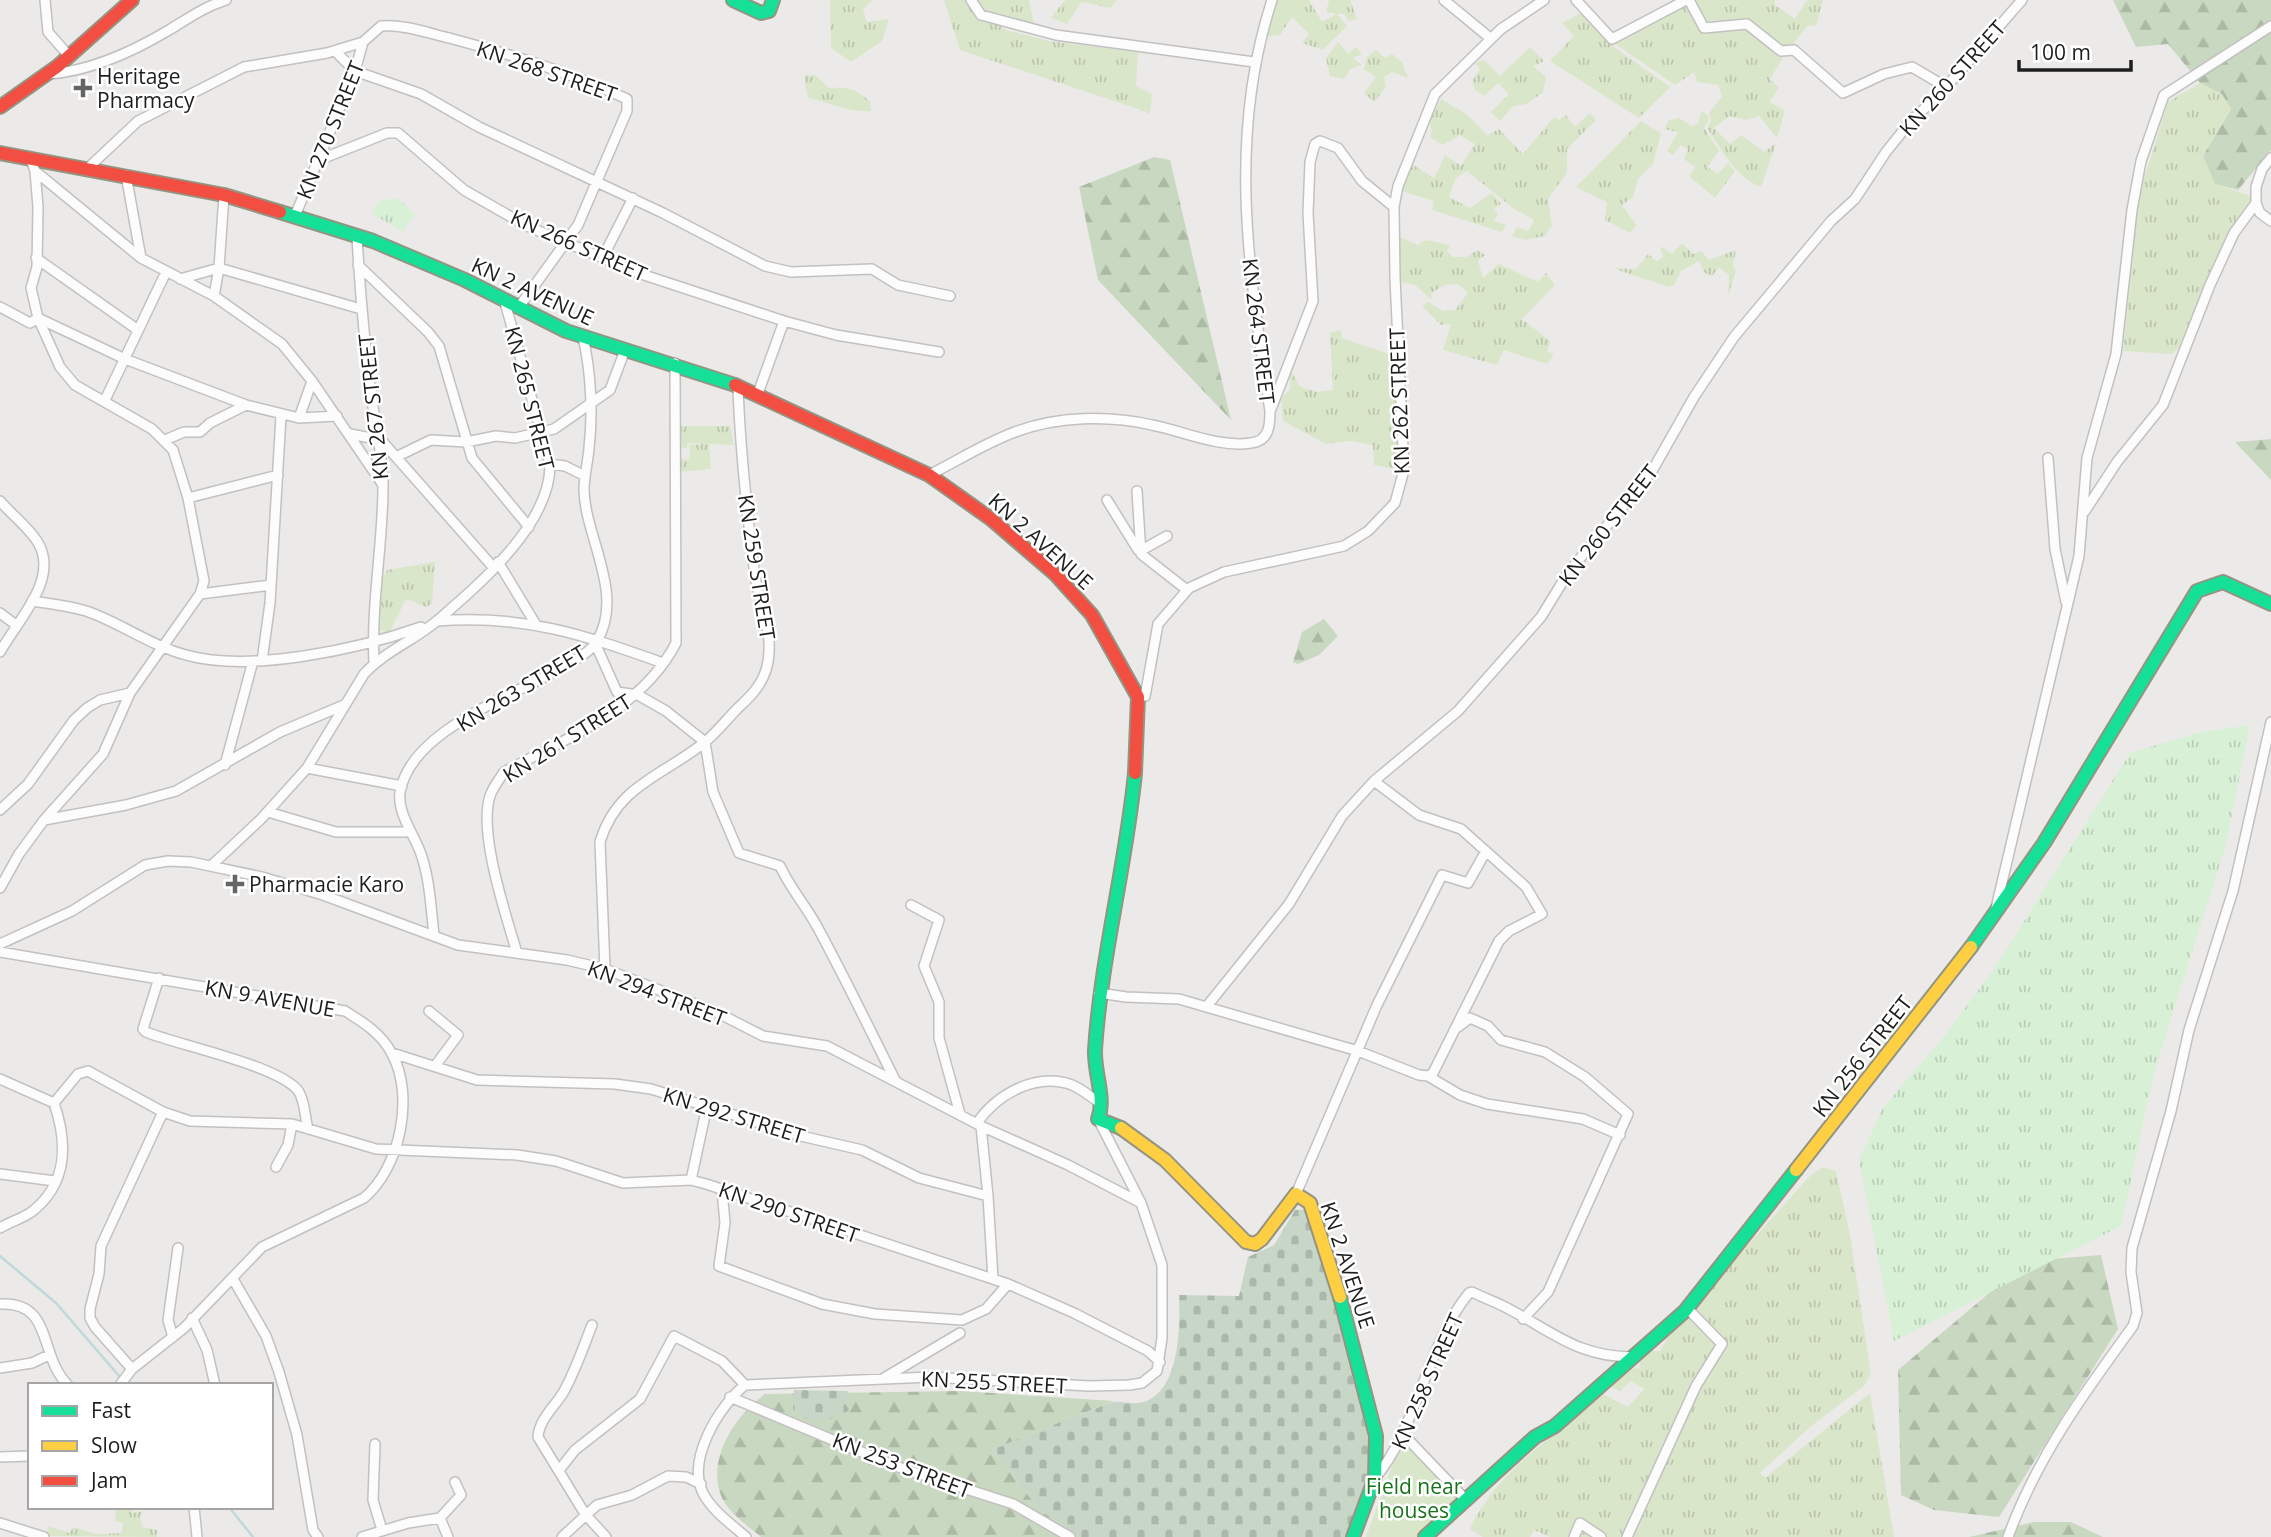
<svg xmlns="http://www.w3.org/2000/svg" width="2271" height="1537" font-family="'Open Sans',sans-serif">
  <defs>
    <pattern id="grass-tufts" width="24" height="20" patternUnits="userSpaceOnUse" patternTransform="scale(1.75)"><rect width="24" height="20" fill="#dae6ca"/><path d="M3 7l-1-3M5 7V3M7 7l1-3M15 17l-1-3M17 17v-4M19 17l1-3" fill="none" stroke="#bbc5ad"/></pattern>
    <pattern id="forest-firs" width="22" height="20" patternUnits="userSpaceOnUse" patternTransform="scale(1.75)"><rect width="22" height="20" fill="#c9d8c0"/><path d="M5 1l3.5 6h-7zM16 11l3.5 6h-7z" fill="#acb9a5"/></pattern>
    <pattern id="cemetery-stones" width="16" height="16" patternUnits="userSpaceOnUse" patternTransform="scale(1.75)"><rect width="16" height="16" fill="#c7d6c7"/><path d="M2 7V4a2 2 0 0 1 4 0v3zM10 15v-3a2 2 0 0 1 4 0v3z" fill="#aab7aa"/></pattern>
    <pattern id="park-tufts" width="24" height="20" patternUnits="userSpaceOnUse" patternTransform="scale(1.75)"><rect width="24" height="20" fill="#d8f0d6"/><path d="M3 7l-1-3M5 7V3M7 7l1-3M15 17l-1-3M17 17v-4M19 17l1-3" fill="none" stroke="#b9cdb7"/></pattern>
  </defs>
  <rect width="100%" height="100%" fill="#eceae8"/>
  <path fill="url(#grass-tufts)" d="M830,0H873L863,9L867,22L889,19L882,41L851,62L831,48Z
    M944,0H1029L1035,30L979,11L1006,30L1049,41L1138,52L1136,86L1152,94L1150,113L960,50Z
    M1065,0H1116L1111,8L1081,2L1067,24L1051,18Z
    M1276,0H1309L1322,22L1336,14L1326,12L1329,0H1350L1357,19L1349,21L1344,14H1337L1347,26L1323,50L1302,43L1309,34L1292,17L1280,35L1265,37Z
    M1693,0H1775V5L1795,19L1807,0H1823L1816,26L1808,25L1793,44L1783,47L1751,20L1705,21Z
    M1690,4L1701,32L1745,29L1783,58L1770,79L1779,88L1769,102L1785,110L1777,138L1759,116L1747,120L1729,116L1714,128L1730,144L1741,135L1764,152L1776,143L1761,187C1735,177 1722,150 1707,128L1711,121L1709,113L1722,96L1718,85L1697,82L1694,72L1675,85L1614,43Z
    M1583,12L1607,42L1670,87L1639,118L1550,61L1574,36L1562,23Z
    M1338,42L1348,54L1356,47L1362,54L1353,58L1362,65L1350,69L1344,79L1330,76L1326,58Z
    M1530,47L1544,61L1533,66L1546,77L1543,92L1527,104L1513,106L1500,121L1491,112L1509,94L1498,83L1484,96L1475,90L1472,81L1480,69L1475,63L1484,60L1500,76Z
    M1376,50L1385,58L1392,54L1402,62L1408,78L1392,72L1384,77L1386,87L1374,102L1364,93L1376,77L1364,69L1367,57Z
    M815,75L829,88C848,86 855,89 870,101L871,111C848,113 829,102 808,98L804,76Z
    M2200,83L2222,94L2231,108L2203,156L2215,184L2257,198L2233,227L2182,345L2171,354L2123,351L2139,195L2168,102Z
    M1441,99L1468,115L1487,135L1499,129L1523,154L1554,117L1559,120L1566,115L1575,127L1590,113L1596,120L1567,149V173L1548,199L1552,226L1545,236L1525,240L1512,236L1517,227L1528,231L1534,220L1514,209L1467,171L1456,178L1449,197L1470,208L1492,193L1501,204L1494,209L1498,214L1494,220L1506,225L1502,232L1432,210L1434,201L1401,191L1410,163L1434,178L1445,155L1461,166L1475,144L1460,135L1443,145L1430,137L1432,130L1429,122Z
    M1701,112L1707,114L1709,120L1704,128L1719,151L1707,167L1718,174L1728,163L1735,171L1715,198L1689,176L1695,167L1684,159L1688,149L1681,145L1673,155L1667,151L1678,132L1664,129L1669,120L1679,118L1692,126L1698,124Z
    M1641,121L1661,133L1653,164L1638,179L1633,197L1622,205L1636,225L1630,233L1605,220L1607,202L1576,187Z
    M1400,237L1418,245L1426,240L1450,245L1447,251L1453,257H1466L1477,250L1485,255L1478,261L1483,278L1499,264L1538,282L1546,273L1555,285L1522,319L1550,341L1547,352L1554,354L1547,364L1504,350L1497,365L1443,350L1451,324L1441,325L1422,306L1428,302L1443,311L1455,310L1468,293L1458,284L1445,285L1431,293L1432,300L1415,285L1400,282Z
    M1682,243L1693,254L1701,251L1709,260L1736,250L1733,265L1736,271L1728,296L1729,275L1719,267L1712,276L1705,273L1699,261L1681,271L1674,285L1669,287L1612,268L1636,269L1648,254L1657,261L1663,257L1660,246L1672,254Z
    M1341,330L1342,338L1389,354L1398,426L1399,470L1374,465L1373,445L1350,441L1326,444L1283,421L1281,399L1290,389L1291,371L1300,387L1317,392L1333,390L1330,333Z
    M677,426H730L734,445L687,443V448L678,447Z
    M709,444L711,469L679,472L678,460L690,459L689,445Z
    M435,562L432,604L426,607L406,599L389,633L377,629L378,587L387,570Z
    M1823,1167L1836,1171L1850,1235L1871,1374L1864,1386L1810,1427L1760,1473L1765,1478L1870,1393L1894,1537H1550L1534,1530L1530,1537H1483L1470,1529C1496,1471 1556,1435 1603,1394L1628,1407L1644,1389L1631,1381L1620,1391L1608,1386C1618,1377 1625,1366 1639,1369L1640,1361L1649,1351H1660L1674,1327L1810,1176Z
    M116,1507H131L133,1513L143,1511L140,1518L143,1527L157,1530V1537L45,1536L49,1526L69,1533L74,1527L96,1534L122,1533L123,1523L115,1521Z"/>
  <path fill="url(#forest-firs)" d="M2113,0H2271V150L2238,190L2215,184L2203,156L2231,109L2222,94L2200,83L2168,44L2136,47Z
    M1154,157L1170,160L1231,420L1098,280L1079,187Z
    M2271,439V480L2235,442Z
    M1324,619L1338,636L1319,655L1298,664L1293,662L1302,632Z
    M2101,1255L2118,1329L1999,1517L1934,1510L1901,1495L1898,1370L2027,1261Z
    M960,1391L1114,1401L992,1450L1040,1510L1080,1537H761C748,1526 730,1514 722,1498C705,1460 736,1414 765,1394Z
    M2034,1522H2071L2103,1537H1969Z"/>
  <path fill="url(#cemetery-stones)" d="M1309,1209L1372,1453L1370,1473L1347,1537H1080L1040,1510L992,1450C1030,1434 1069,1419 1107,1404C1118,1399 1128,1404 1139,1403C1181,1396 1180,1325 1179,1295L1239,1296L1248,1257L1274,1245L1295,1210Z
    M794,1390L848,1391L845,1403L849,1410C833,1422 807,1426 793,1409Z"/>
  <path fill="url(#park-tufts)" d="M398,198L415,215L404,229L405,233L371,213L380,201Z
    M2250,725L2226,844L2154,1073L2121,1226L1894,1341L1859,1160L1882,1109L1946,1034L1996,966L2130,753L2196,733Z"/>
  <path fill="#dae6ca" d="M1402,1439L1461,1498L1422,1537H1366Z"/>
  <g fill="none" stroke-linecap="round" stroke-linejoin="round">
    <path stroke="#bed8dc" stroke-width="2.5" d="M0,1256L56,1303L120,1377
      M229,1507L253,1537"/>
    <g stroke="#c2c1c0" stroke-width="12">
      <path id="street" d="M45,0L48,32L69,56
        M971,0L981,15L1056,35L1254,62
        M1444,0L1490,38
        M1576,0L1612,39L1686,0
        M1689,0L1704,28L1747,24L1781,51L1794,50L1843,93L1884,74L1912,67L1946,87
        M335,51L355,71L421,94L479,127L663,213L765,266L791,272L872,269L898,285L950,296
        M49,74C90,71 134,51 169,30C189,18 204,7 226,0
        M319,160L387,133H398L464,190L527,226L641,274L784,321L757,396
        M88,168L138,121L244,67L327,53L363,42
        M35,171L141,258L214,296L282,344L312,381L383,485
        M126,175L141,258
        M2256,203L2260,213L2271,221
        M291,215L297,211L355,71L363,42L381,26C403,24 428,33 449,38C509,54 570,72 627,99V111L578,225L519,307
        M357,236C360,293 365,350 373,407C377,433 383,459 383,486C383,545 371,603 374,663
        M603,257L633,198
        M36,258L138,330
        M358,265L428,332L439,346L472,458L529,527
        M180,279L219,268L361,309
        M214,296L219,268L224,195
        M0,307L30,323L38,318L125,359L246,405L299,418L337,416
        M784,321L836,335L939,352
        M105,400L166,272
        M1271,409L1313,301L1308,213L1310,162L1315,144L1320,141L1338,148L1362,181L1394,207
        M299,418L312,381
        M350,434L381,440L493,567
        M165,440L184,432H200L210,423L246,405
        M398,456L431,440L466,442L496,436L515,438L554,429L610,390L625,350
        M2048,458L2055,549L2066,602
        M550,464L565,466L585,476
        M929,475C957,461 985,443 1015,432C1057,416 1108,415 1152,425C1183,431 1219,448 1251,443C1269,441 1270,426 1270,411C1249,270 1227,139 1272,0
        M1137,491L1141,554L1187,590
        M188,498L278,475
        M1107,500L1138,550
        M0,501C12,515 27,526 37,541C61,578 17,621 0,652
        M2085,511L2117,462L2163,405L2210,285L2234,233L2256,203V187L2262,169L2271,158
        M1140,551L1167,536
        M498,562L535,623
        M200,594L271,585
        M32,601C51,604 71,606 89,612C122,624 152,646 186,655C250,673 359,649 421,627
        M0,613L16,625
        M437,621C524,614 584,635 663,663
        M595,643L617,692L638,695L666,711L705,742L713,792L739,853L780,866C791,890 807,907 819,930C846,980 870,1030 895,1080
        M262,661L270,603L281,416
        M1138,697L1145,696L1146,691L1158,624L1189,588L1224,572L1344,546L1368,531L1395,503L1404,470L1395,278L1394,207L1398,186L1435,94L1501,29L1544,0
        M225,765L253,661
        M307,768L402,786
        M0,810L28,784L74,720L87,708L100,700L130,693
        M268,812L336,832H410
        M44,820L126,805L176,791L280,732L344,705
        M212,865L261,819L307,768L364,674C385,651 415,640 438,620C481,583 551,523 550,464L504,299
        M0,888L19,854L44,820L103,754L130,693L200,594L204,581L188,498L173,450L152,429L75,385L60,367L38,318L31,288L37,267L38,207L35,171L31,160
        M911,905L939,920L924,966L939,1002V1038L960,1114
        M1996,908L2079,556L2087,458L2116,354L2132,210L2141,161L2164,95L2271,26
        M434,935C431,909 430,882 422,857C416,836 397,815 400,792C411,730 512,697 559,669C571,663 590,653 597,641C625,594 585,537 584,490C584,476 588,462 589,448C593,413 591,372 583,337
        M0,944L72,911L145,865L168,861L191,862L262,877L323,895L458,945L567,960L605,969L716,1012L763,1036L827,1046L981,1126L1068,1165L1141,1203
        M0,952L345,1011C363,1022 382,1034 392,1054C415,1096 400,1168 364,1198L262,1247L184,1328L132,1369L120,1385
        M517,953C506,915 478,833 490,796C493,787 499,780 504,772C567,738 642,709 676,643L675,363
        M605,969L600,842C617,785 663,776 705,742C717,732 727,719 738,708C750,697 761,686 766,670C776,638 760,608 755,576C747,513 740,450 738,386
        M159,978L143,1029L146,1032C177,1045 282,1066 299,1092C305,1102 305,1118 308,1129
        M1099,993L1126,997L1179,999L1358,1051L1419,1075L1428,1076L1433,1073L1499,941L1509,931L1542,914L1526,887L1461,829L1419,815L1374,781
        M1207,1006L1289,904L1342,816L1374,781L1458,711L1541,617L1568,573L1652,471L1694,397L1734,337L1831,221L1855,199L1886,152L1910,122L1940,94L2022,0
        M429,1011L458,1035L435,1066
        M1458,1027L1470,1018L1488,1026L1501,1040L1545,1052L1585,1077L1628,1114L1548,1292L1523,1319
        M392,1053L477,1080L615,1084L651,1089L801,1136L862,1150L919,1178L988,1196L993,1279
        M1428,1076L1460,1095L1487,1104L1583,1119L1620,1135
        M0,1079L54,1103L78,1074L88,1071L163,1112L190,1121L292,1124L376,1149L517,1155L556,1161L623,1183L691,1180L706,1184L1008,1284L1074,1313L1148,1351L1160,1362
        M977,1123C997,1094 1036,1072 1072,1085C1082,1089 1091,1097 1100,1103
        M981,1126L988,1196
        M276,1167L288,1145L292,1124
        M0,1174L55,1181
        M691,1180L707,1106
        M722,1190L725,1223L719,1266L822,1304L875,1314L962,1320L986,1309L1008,1284
        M1296,1194L1377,1005L1442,875L1468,883L1486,851
        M0,1228C11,1221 25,1218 34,1210C69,1181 67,1141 54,1103
        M233,1279L266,1336L279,1372L297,1435L313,1530L318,1537
        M0,1304C54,1301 38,1356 68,1385
        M192,1318L207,1350L215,1385
        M592,1325C583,1348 575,1372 563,1393C554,1407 539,1420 538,1437L585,1514L606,1537
        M173,1337L168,1320L178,1248
        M0,1368L32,1363L49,1355
        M132,1369L95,1327L90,1318V1309L99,1274L101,1246L163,1112
        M884,1378L960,1333
        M730,1397L895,1466L1013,1504L1070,1537
        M1401,1432L1465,1499
        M375,1444L373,1500L382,1530
        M0,1457L30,1456
        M560,1469L575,1450L640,1399L674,1336L722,1361L745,1385
        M1375,1478C1416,1431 1427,1344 1469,1293L1472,1292C1484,1298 1496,1302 1507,1308C1553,1332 1578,1357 1633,1357
        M194,1507L197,1537
        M440,1518L461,1495L455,1482
        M0,1523L44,1537
        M362,1537L408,1523L440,1518L448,1537
        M562,1537L597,1505L632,1495L668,1476L686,1477L701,1484
        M746,1537C731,1524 714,1512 704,1495C685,1461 719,1406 745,1385L930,1377L1089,1386L1129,1385L1142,1383L1157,1371L1162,1338V1265L1141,1203L1098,1119
        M1574,1537L1580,1523L1601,1537
        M1627,1537L1696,1386L1722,1344L1687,1308
        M2008,1537C2036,1459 2084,1393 2133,1326L2137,1313L2131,1272L2132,1248L2171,1111L2189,1030L2233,891L2271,722"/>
    </g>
    <g stroke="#949482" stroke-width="16">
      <path id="fast" d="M733,0L761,13L769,11L773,0
        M280,212L373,241L465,280L566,331L735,385
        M1971,947L2044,843L2197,591L2223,582L2271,604
        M1121,1128L1098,1119C1106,1098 1094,1073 1095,1050C1101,957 1126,866 1135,773
        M1340,1297L1376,1436L1375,1478L1353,1537
        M1425,1537L1535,1437L1555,1426L1685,1311L1796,1170"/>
    </g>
    <g stroke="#949482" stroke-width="16">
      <path id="slow" d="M1121,1128L1165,1160L1246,1242L1255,1244L1262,1239L1296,1194L1310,1203L1340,1297
        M1796,1170L1971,947"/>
    </g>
    <g stroke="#949482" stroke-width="16">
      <path id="jam" d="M0,107L58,66L132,0
        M0,153L224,195L280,212
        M735,385L929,475L991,519L1055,574L1092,615L1138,697L1135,773"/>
    </g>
    <use href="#street" stroke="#fcfcfc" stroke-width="9"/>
    <use href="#fast" stroke="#16e098" stroke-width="12"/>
    <use href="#slow" stroke="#ffcf43" stroke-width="12"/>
    <use href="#jam" stroke="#f24e42" stroke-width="12"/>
  </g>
  <g fill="#666565" stroke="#fff" stroke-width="2.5">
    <path d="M79.5 77.5h7v7h7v7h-7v7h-7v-7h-7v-7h7z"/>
    <path d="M231.5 873.5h7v7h7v7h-7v7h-7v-7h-7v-7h7z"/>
  </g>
  <g text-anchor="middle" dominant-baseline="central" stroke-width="5" stroke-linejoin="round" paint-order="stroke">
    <g font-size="21" fill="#1e1e1e" stroke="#fff">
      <text transform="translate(547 71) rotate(19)">KN 268 STREET</text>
      <text transform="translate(1952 78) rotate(-48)">KN 260 STREET</text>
      <text transform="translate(330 130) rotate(-68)">KN 270 STREET</text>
      <text transform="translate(579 245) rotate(24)">KN 266 STREET</text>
      <text transform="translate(533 291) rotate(25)">KN 2 AVENUE</text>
      <text transform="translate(1259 331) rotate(83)">KN 264 STREET</text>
      <text transform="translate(530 398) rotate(76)">KN 265 STREET</text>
      <text transform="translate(1399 401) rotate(-92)">KN 262 STREET</text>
      <text transform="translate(373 407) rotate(-96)">KN 267 STREET</text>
      <text transform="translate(1608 525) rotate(-52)">KN 260 STREET</text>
      <text transform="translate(1041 541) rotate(42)">KN 2 AVENUE</text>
      <text transform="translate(757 567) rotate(81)">KN 259 STREET</text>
      <text transform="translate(521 688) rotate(-31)">KN 263 STREET</text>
      <text transform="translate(567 738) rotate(-32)">KN 261 STREET</text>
      <text transform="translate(657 993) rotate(21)">KN 294 STREET</text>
      <text transform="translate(270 998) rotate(10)">KN 9 AVENUE</text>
      <text transform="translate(1862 1056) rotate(-52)">KN 256 STREET</text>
      <text transform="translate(734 1115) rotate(17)">KN 292 STREET</text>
      <text transform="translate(789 1212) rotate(19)">KN 290 STREET</text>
      <text transform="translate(1348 1265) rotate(72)">KN 2 AVENUE</text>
      <text transform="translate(1427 1381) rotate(-66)">KN 258 STREET</text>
      <text transform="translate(994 1382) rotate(3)">KN 255 STREET</text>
      <text transform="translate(902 1465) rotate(21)">KN 253 STREET</text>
    </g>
    <g font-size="21" fill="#1e1e1e" stroke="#fff" text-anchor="start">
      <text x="97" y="76">Heritage<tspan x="97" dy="24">Pharmacy</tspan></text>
      <text x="249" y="884">Pharmacie Karo</text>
    </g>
    <g font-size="21" fill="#17721a" stroke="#fff">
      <text x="1414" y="1486">Field near<tspan x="1414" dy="24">houses</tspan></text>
    </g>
  </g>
  <rect x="28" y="1383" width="245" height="126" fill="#ffffff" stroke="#a5a5a5" stroke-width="2"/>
  <rect x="42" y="1406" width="35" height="10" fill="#16e098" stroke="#a5a5a5" stroke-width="2"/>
  <text x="91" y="1418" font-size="21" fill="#1e1e1e">Fast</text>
  <rect x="42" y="1441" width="35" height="10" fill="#ffcf43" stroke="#a5a5a5" stroke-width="2"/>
  <text x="91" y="1453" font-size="21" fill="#1e1e1e">Slow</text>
  <rect x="42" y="1476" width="35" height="10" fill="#f24e42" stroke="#a5a5a5" stroke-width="2"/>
  <text x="91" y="1488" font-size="21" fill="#1e1e1e">Jam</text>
  <path d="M2019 60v10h112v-10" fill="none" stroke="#1e1e1e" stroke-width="3.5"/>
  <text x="2030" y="60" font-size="21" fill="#1e1e1e" stroke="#ffffff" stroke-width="5" paint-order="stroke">100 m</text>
</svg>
